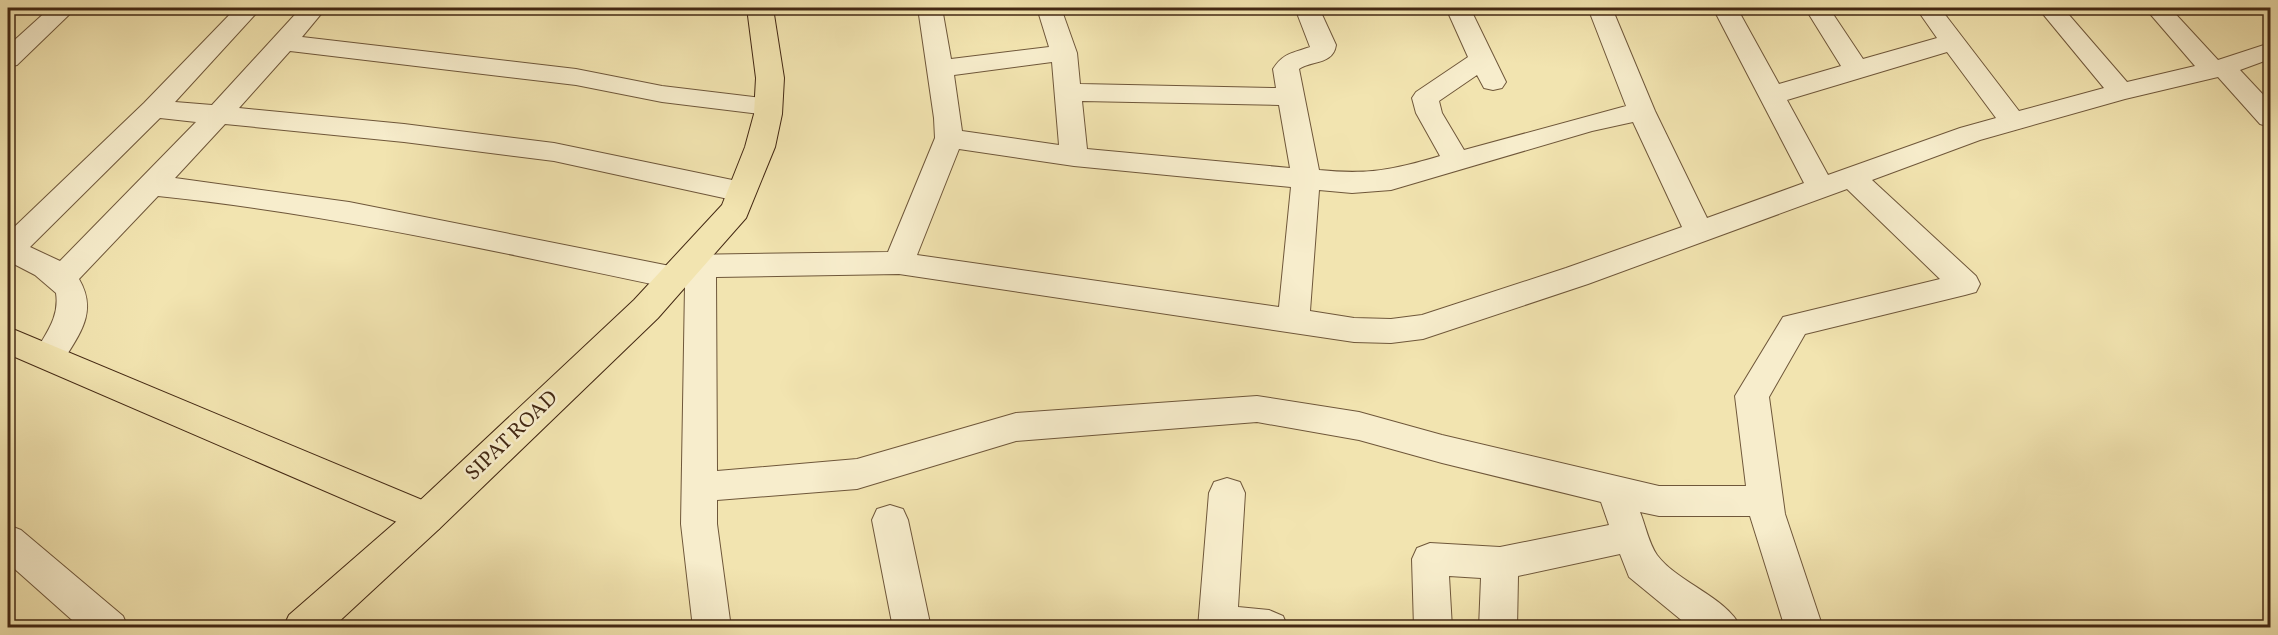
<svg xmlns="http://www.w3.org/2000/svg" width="2278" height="635" font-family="Vollkorn,serif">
  <rect width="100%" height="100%" fill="#f2e4b0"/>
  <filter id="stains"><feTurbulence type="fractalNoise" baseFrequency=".00333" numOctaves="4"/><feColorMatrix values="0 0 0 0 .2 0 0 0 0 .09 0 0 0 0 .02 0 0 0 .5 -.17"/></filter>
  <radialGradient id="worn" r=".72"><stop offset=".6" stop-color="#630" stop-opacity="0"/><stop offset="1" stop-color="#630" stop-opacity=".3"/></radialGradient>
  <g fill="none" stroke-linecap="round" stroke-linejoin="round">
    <g stroke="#6f573a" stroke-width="2">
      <path id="minor" d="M50,8H76L17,65L8,67V46Z
        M236,8H261L175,102L212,105L301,8H326L302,37L576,69L662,86L778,100L782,106L778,112L769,115L662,102L576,85L290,51L239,108L404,124L554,143L742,182L752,185L756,192L752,199L742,202L554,161L404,142L225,124L175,178L349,202L670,266L674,258L685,255L888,252L935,138L934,118L918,8H942L951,59L1049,47L1037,8H1061L1077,53L1080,84L1276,88L1273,69C1283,53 1293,53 1310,47L1295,8H1319L1336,45C1333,65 1312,60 1299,69L1319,170C1368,175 1393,170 1440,156L1416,113L1412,98L1416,92L1468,57L1446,8H1470L1506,82L1502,88L1493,90L1484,88L1477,75L1439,101L1442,113L1464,150L1626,106L1588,8H1612L1655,111L1707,218L1804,183L1713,8H1737L1779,84L1841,66L1805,8H1829L1863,59L1937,38L1916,8H1940L2019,111L2104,88L2038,8H2063L2127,82L2195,66L2145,8H2170L2218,60L2270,43V59L2240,70L2270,102V127L2260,124L2218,77L2125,99L1980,140L1872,180L1976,276L1980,284L1976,292L1965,295L1805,334L1769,397L1785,514L1823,628H1785L1750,516H1659L1640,512C1645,524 1649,544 1657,555C1678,583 1727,597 1741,628H1691L1629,577L1620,554L1518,576L1517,628H1479L1481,578L1449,576L1452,628H1414L1412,559L1417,548L1430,543L1500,547L1609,525L1601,502L1442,463L1359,440L1257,422L1016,441L857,489L717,500V524L731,628H693L681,524L685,286L675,289C503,253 333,214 158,196L79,279C99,313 78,336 60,366L49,370L38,366L33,357C44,335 60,319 56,293L35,275L8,261V233L144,103ZM1947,52L1996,118L1960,128L1828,175L1787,100ZM1052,62L1059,145L962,131L954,75ZM1082,101L1279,105L1290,168L1087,149ZM160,118L196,122L60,261L30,247ZM1633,122L1682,227L1566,268L1422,315L1391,319L1354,318L1310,311L1319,190L1352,193L1391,190L1592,131ZM959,149L1074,166L1291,187L1279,307L917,255ZM1847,189L1940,279L1783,317L1735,396L1746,486H1659L1442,435L1359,412L1257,396L1016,413L857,459L717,471L716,277L899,274L1354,342L1391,343L1423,339L1588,284Z
        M1227,478L1240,482L1245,493L1238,607L1269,610L1283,616L1288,628H1198L1209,493L1214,482Z
        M890,505L903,509L908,520L931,628H893L872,520L877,509Z
        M8,525L21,530L123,616L128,628H81L8,563Z"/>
    </g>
    <g stroke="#432813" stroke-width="2">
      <path id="major" d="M8,327L439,507L445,518L439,529L426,534L413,529L8,354Z"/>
    </g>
    <g stroke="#432813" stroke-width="2">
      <path id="highway" d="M747,8H773L784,78L782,114L775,147L746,218L658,318L439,529L332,628H283L289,615L413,507L634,300L722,205L745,147L754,114L756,78Z"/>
    </g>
    <use href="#minor" fill="#f7edcc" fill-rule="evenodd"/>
    <use href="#major" fill="#f2e4b0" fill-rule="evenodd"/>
    <use href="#highway" fill="#f2e4b0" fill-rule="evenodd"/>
  </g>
  <g text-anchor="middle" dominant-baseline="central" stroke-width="5" stroke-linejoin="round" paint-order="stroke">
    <g font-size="21" fill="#432813" stroke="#f7edcc">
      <text transform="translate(512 436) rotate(-44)">SIPAT ROAD</text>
    </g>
  </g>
  <rect width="2278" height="635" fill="none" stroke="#f2e4b0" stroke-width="30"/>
  <rect x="9" y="9" width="2260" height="617" fill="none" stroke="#432813" stroke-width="3"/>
  <rect x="15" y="15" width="2248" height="605" fill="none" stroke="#432813" stroke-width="1.5"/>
  <rect width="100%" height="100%" filter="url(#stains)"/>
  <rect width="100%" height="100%" fill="url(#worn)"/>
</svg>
